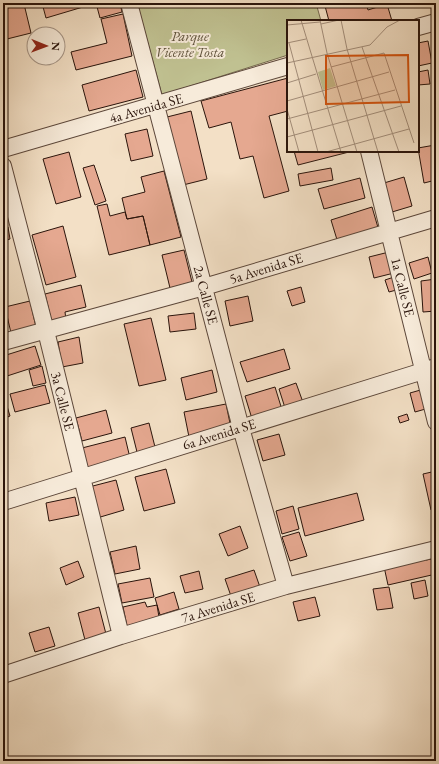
<svg xmlns="http://www.w3.org/2000/svg" width="439" height="764" font-family="'EB Garamond',serif">
  <rect width="100%" height="100%" fill="#f3e0c6"/>
  <filter id="stains"><feTurbulence type="fractalNoise" baseFrequency=".005" numOctaves="4"/><feColorMatrix values="0 0 0 0 .2 0 0 0 0 .09 0 0 0 0 .02 0 0 0 .5 -.17"/></filter>
  <radialGradient id="worn" r=".72"><stop offset=".6" stop-color="#630" stop-opacity="0"/><stop offset="1" stop-color="#630" stop-opacity=".3"/></radialGradient>
  <path fill="#c0c191" stroke="#756a4e" d="M137,3H316L321,21H288V55L162,95Z"/>
  <path fill="#e5a890" stroke="#2a140b" d="M42,3H92L93,4L46,18Z
    M96,3H120L122,12L100,18Z
    M334,3H366L368,10L387,4L392,21H329L325,6Z
    M24,4L31,33L3,40V9Z
    M123,14L132,56L76,70L71,52L107,43L101,19Z
    M428,41L432,63L418,66V43Z
    M136,70L143,97L89,111L82,85Z
    M428,70L430,84L418,85V72Z
    M288,78V111L269,116L289,191L264,198L253,156L240,159L231,122L209,128L201,101Z
    M191,111L207,179L183,185L167,117Z
    M147,129L153,156L131,161L125,134Z
    M435,145L436,180L424,183L418,148Z
    M294,151H349V152L298,165Z
    M69,152L81,197L56,204L43,159Z
    M94,165L106,201L95,205L83,168Z
    M331,168L333,180L300,186L298,174Z
    M164,171L181,237L150,245L143,216L127,219L122,198L145,192L141,177Z
    M404,177L412,206L392,212L384,183Z
    M360,178L365,198L324,209L318,189Z
    M107,204L110,216L125,212L127,219L143,216L150,245L109,255L97,206Z
    M372,207L379,231L338,243L331,220Z
    M63,226L76,277L46,285L32,235Z
    M8,227L10,239L3,241V228Z
    M184,250L192,282L170,288L162,255Z
    M389,252L394,273L374,278L369,257Z
    M428,257L432,273L414,279L409,263Z
    M397,276L400,289L389,292L385,280Z
    M436,279V311L423,312L421,281Z
    M81,285L86,307L65,312L66,320L52,323L45,294Z
    M301,287L305,302L292,306L287,291Z
    M248,296L253,321L230,326L225,301Z
    M30,301L36,327L11,333L5,307Z
    M194,313L196,329L170,332L168,316Z
    M151,318L166,380L139,386L124,324Z
    M79,337L83,363L62,367L58,342Z
    M35,346L41,365L4,377L3,373V356Z
    M284,349L290,369L247,382L240,362Z
    M42,366L46,383L33,386L29,370Z
    M212,370L217,392L186,400L181,378Z
    M296,383L304,405L286,411L279,389Z
    M45,385L50,403L15,412L10,394Z
    M275,387L283,413L253,422L245,396Z
    M424,389L429,408L415,412L410,393Z
    M3,393L10,416L3,419Z
    M226,404L231,428L189,437L184,412Z
    M106,410L112,433L82,441L76,418Z
    M407,414L409,420L400,423L398,417Z
    M149,423L156,451L138,456L131,428Z
    M279,434L285,455L263,461L257,440Z
    M125,437L130,458L87,469L82,448Z
    M166,469L175,503L144,511L135,477Z
    M436,471V509L431,510L423,474Z
    M116,480L124,510L97,518L89,487Z
    M357,493L364,520L305,536L298,508Z
    M75,497L79,515L49,521L46,503Z
    M293,506L299,529L282,534L276,511Z
    M240,526L248,548L228,556L219,534Z
    M299,532L307,556L290,561L282,537Z
    M136,546L140,569L115,574L110,552Z
    M424,553L426,560L436,558V574L388,585L383,562Z
    M78,561L84,577L66,585L60,568Z
    M254,570L261,590L232,599L225,579Z
    M199,571L203,589L185,593L180,576Z
    M150,578L154,597L122,603L118,584Z
    M425,580L428,596L414,599L411,583Z
    M389,587L393,608L377,610L373,589Z
    M174,592L179,609L160,615L155,598Z
    M315,597L320,616L298,621L293,602Z
    M145,602L147,607L157,605L159,617L127,626L123,607Z
    M99,607L106,634L85,640L78,613Z
    M49,627L55,646L35,652L29,633Z"/>
  <g fill="none" stroke-linecap="round" stroke-linejoin="round">
    <g stroke="#5c473a" stroke-width="18">
      <path id="street" d="M129,3L241,428L286,586
        M418,27L436,22
        M3,149L288,66
        M369,151L436,422
        M3,166L46,331L121,636
        M3,342L204,287L436,218
        M3,502L436,367
        M3,675L121,636L286,586L436,549"/>
    </g>
    <use href="#street" stroke="#f7ebda" stroke-width="16"/>
  </g>
  <g text-anchor="middle" dominant-baseline="central" stroke-width="4" stroke-linejoin="round" paint-order="stroke">
    <g font-size="14" font-style="italic" fill="#5e513a" stroke="#f7ebda">
      <text x="190" y="36">Parque<tspan x="190" dy="16">Vicente Tosta</tspan></text>
    </g>
    <g font-size="14" fill="#2a140b" stroke="#f7ebda">
      <text transform="translate(146 108) rotate(-16)">4a Avenida SE</text>
      <text transform="translate(266 268) rotate(-17)">5a Avenida SE</text>
      <text transform="translate(403 287) rotate(76)">1a Calle SE</text>
      <text transform="translate(206 295) rotate(75)">2a Calle SE</text>
      <text transform="translate(63 401) rotate(76)">3a Calle SE</text>
      <text transform="translate(219 434) rotate(-17)">6a Avenida SE</text>
      <text transform="translate(218 607) rotate(-17)">7a Avenida SE</text>
    </g>
  </g>
  <g transform="translate(287 20)">
    <rect width="132" height="132" fill="#f3e0c6"/>
    <path d="M43,48L49,66L36,70L31,52Z" fill="#c0c191"/>
    <path fill="none" stroke="#a38e7b" stroke-width="1" d="M14,0L54,132M33,0L40,33L70,132M54,0L60,29L91,132M34,4L52,0M0,5L33,2M0,23L19,19M2,23L31,132M75,27L112,132M0,43L83,25L100,7L113,0M44,47L97,33L127,123M0,63L29,54M0,81L102,52M0,89L12,132M0,99L108,70M0,117L114,86M39,132L122,109"/>
    <path fill="#d5520c" fill-opacity="0.15" stroke="#d5520c" stroke-width="2" d="M121,35L122,82L39,84V36Z"/>
    <rect width="132" height="132" fill="none" stroke="#2a140b" stroke-width="2"/>
  </g>
  <rect width="439" height="764" fill="none" stroke="#f3e0c6" stroke-width="16"/>
  <rect x="4" y="4" width="431" height="756" fill="none" stroke="#2a140b" stroke-width="2"/>
  <rect x="8" y="8" width="423" height="748" fill="none" stroke="#2a140b"/>
  <g transform="translate(46 46) rotate(91)"><circle r="19" fill="#f7ebda" stroke="#a59587"/>
  <path d="M0-3L7 15L0 10L-7 15Z" fill="#8f2418"/>
  <text y="-6" font-size="11" font-weight="bold" text-anchor="middle" fill="#2a140b">N</text>
  </g>
  <rect width="100%" height="100%" filter="url(#stains)"/>
  <rect width="100%" height="100%" fill="url(#worn)"/>
</svg>
